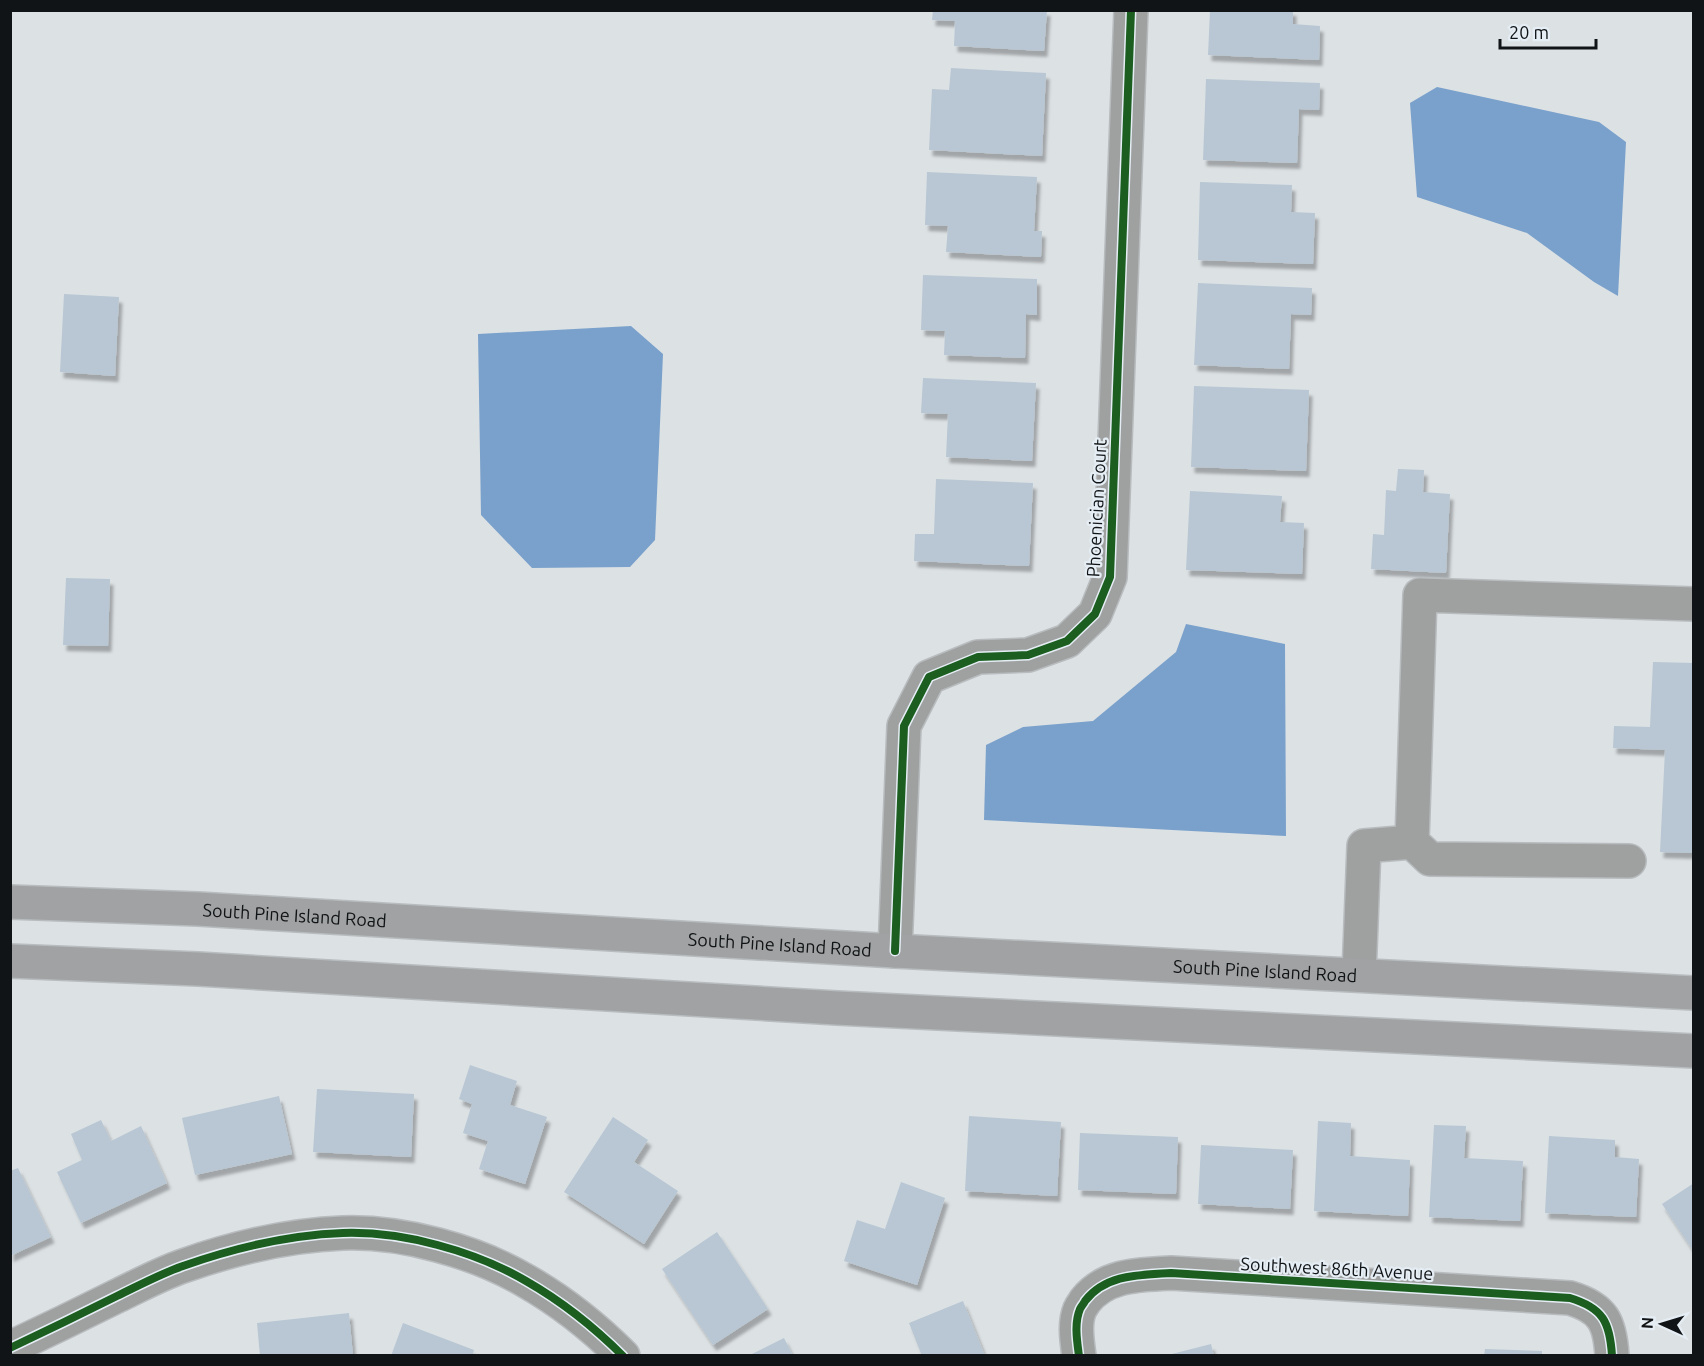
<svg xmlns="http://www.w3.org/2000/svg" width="1704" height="1366" font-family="Ubuntu,sans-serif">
  <defs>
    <filter id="shadow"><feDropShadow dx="3.5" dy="6" stdDeviation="1.5" flood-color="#0004"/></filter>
  </defs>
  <rect width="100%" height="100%" fill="#dce1e4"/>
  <path fill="#7aa1cb" d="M1437,87L1599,122L1626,142L1618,296L1594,282L1527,233L1417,197L1410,103Z
    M631,326L663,354L655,540L630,567L532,568L481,515L478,334Z
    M1186,624L1285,644L1286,836L984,820L986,745L1023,727L1093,721L1176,652Z"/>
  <path fill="#b8c7d3" filter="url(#shadow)" d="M933,10H1047L1044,51L954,46L955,21L932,20Z
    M1210,10H1293V24L1320,26L1319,60L1208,55Z
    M951,68L1046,73L1042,156L929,150L932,89L949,90Z
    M1206,79L1320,83L1319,110L1299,109L1297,163L1203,160Z
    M927,172L1037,177L1034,231H1042L1041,257L946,252L948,226L925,225Z
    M1200,182L1292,185L1291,212L1315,213L1313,264L1198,260Z
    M923,275L1037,279V315L1026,314L1025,358L944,355L945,331L921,330Z
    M1198,283L1312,288L1311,315L1291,314L1289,369L1194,365Z
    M64,294L119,297L115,376L60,372Z
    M923,378L1036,383L1032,461L946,457L948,414L921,413Z
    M1194,386L1309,390L1306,471L1191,467Z
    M1398,469L1424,470L1423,492L1450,494L1446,573L1371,569L1373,534L1384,535L1386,490L1396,491Z
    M936,479L1033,483L1029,566L914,561L915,534H934Z
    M1190,491L1282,496L1280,522L1304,523L1302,574L1186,570Z
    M66,578L110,579L108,646L63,645Z
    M1653,662L1694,663V853L1660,852L1665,750L1613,748L1614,726L1650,727Z
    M470,1065L517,1081L510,1105L547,1117L525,1184L479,1169L488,1141L463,1133L472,1104L459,1099Z
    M317,1089L414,1094L411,1157L313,1152Z
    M279,1096L292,1154L195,1175L182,1118Z
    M969,1116L1061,1122L1057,1196L965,1191Z
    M613,1117L648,1140L634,1162L678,1191L644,1244L564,1192Z
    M101,1120L111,1141L141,1126L167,1183L81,1223L57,1172L82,1160L71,1134Z
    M1318,1121L1351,1123L1350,1156L1410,1160L1408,1216L1314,1211Z
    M1434,1125L1466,1126L1464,1158L1523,1161L1520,1221L1429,1217Z
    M1080,1133L1178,1137L1176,1194L1078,1190Z
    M1549,1136L1615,1140V1157L1639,1159L1636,1217L1545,1213Z
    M1201,1145L1293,1150L1290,1209L1198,1204Z
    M18,1168L51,1237L10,1256V1171Z
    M901,1182L945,1198L917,1285L844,1261L857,1220L885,1229Z
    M1694,1183V1252L1662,1204Z
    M717,1232L768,1309L713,1345L662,1269Z
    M963,1301L985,1356H922L909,1323Z
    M349,1313L353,1356H260L257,1323Z
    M403,1323L474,1350L472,1356H391Z
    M784,1338L793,1356H748Z
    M1211,1344L1214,1356H1168V1355Z
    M1485,1349L1542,1351V1356H1484Z"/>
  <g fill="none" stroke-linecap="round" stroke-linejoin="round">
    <g stroke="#b8bcbe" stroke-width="36">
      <path id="minor" d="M1412,842L1430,859L1629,861
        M895,951L904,726L929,677L978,657L1028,655L1067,641L1095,614L1110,577L1131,10
        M1359,975L1364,846L1412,842L1420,595L1694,604
        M10,1348C46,1331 81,1314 117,1296C138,1286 160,1274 183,1266C234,1248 289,1235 343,1233C402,1231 475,1251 526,1281C561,1301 595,1328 623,1356
        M1079,1356C1077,1341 1074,1323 1080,1309C1080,1308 1085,1302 1085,1301C1106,1274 1140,1275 1171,1273L1570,1298C1603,1308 1610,1322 1612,1356"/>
    </g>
    <g stroke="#b8bcbe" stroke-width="36">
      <g id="major">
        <path id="s1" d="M10,902L198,909L895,951L1694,993"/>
        <path d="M10,961L198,969L837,1008L1694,1051"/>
      </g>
    </g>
    <use href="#minor" stroke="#9fa0a0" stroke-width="33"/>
    <use href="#major" stroke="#a0a2a3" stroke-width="33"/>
    <g stroke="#e6eef5" stroke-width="11">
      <path id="cycleway" d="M895,951L904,726L929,677L978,657L1028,655L1067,641L1095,614L1110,577L1131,10
        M10,1348C46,1331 81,1314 117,1296C138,1286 160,1274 183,1266C234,1248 289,1235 343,1233C402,1231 475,1251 526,1281C561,1301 595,1328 623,1356
        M1079,1356C1077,1341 1074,1323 1080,1309C1080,1308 1085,1302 1085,1301C1106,1274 1140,1275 1171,1273L1570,1298C1603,1308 1610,1322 1612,1356"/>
    </g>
    <use href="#cycleway" stroke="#1b5e20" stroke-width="8"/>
  </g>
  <g text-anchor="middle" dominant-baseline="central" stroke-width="4.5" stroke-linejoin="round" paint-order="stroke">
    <g font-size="18" fill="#111416" stroke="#e6eef5">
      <text transform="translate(1096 508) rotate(-87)">Phoenician Court</text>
      <text stroke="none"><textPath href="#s1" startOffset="285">South Pine Island Road</textPath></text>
      <text stroke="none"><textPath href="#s1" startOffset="771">South Pine Island Road</textPath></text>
      <text stroke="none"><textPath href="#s1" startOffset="1257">South Pine Island Road</textPath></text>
      <text transform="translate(1337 1268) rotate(3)">Southwest 86th Avenue</text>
    </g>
  </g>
  <rect width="1704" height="1366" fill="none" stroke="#111416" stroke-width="24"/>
  <g transform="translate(1662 1324) rotate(274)" stroke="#e6eef5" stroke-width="4.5" paint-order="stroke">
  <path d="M0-4.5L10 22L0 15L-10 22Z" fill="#111416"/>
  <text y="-9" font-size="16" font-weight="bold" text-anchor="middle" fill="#111416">N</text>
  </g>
  <path d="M1500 39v9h96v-9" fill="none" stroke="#111416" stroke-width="3"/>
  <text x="1509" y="39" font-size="18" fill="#111416" stroke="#e6eef5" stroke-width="4.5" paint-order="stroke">20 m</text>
</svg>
